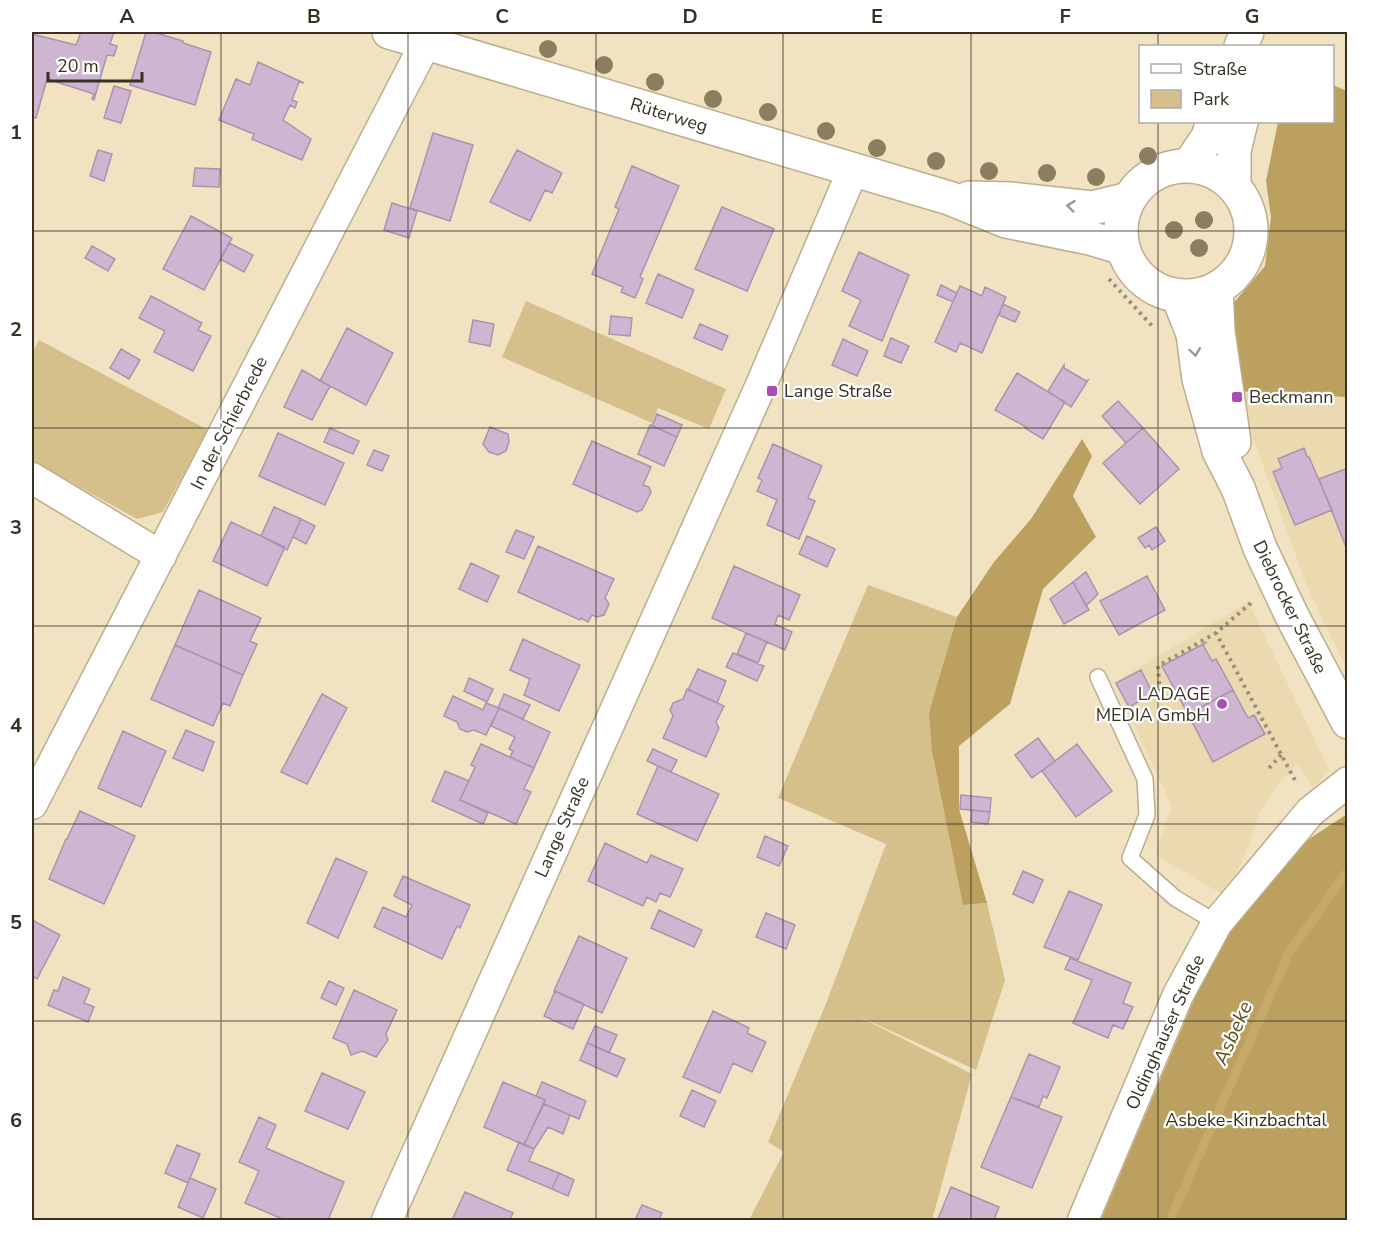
<svg xmlns="http://www.w3.org/2000/svg" width="1379" height="1252" font-family="'Nunito Sans',sans-serif">
  <rect width="100%" height="100%" fill="#f1e3c1"/>
  <path fill="#ebd9b0" d="M1236,391L1347,397V669L1308,589Z
    M1248,602L1329,769L1313,788L1297,764L1278,784L1260,812L1242,862L1224,895L1155,855L1172,806L1114,683Z"/>
  <path fill="#d5c08c" d="M526,301L726,389L709,429L658,408L652,423L502,357Z
    M39,340L208,430L163,512L137,519L32,461V353Z
    M868,585L957,617L930,713L963,905L987,903L1005,980L976,1070L852,1013L972,1074L932,1220H749L784,1152L768,1142L827,1001L886,844L778,798Z"/>
  <path fill="#bba05f" d="M1333,85L1347,91V397L1236,391L1231,306L1265,266L1271,217L1266,181L1278,122H1332Z
    M1082,439L1092,456L1073,496L1096,537L1043,589L1010,704L959,746V809L987,903L963,905L932,751L929,713L957,617L994,562L1031,519Z
    M1347,814V1220H1101L1216,948L1256,896L1309,839Z"/>
  <g fill="none" stroke-linecap="round" stroke-linejoin="round">
    <path stroke="#c6aa69" stroke-width="9" d="M1170,1220L1290,951L1348,871"/>
  </g>
  <path fill="#ceb5d1" stroke="#ab93ae" stroke-width="1.5" d="M81,32H114L110,44L117,46L114,56L107,55L94,100L92,99L94,94L47,79L36,118L32,117V34L76,45Z
    M146,32H153L183,41V43L211,52L195,105L130,85Z
    M258,62L304,83L299,82L292,100L297,102L295,108L290,105L283,120L311,139L302,160L252,139L254,134L219,120L236,79L250,85Z
    M114,86L131,91L121,123L104,118Z
    M433,133L473,145L450,221L410,208Z
    M98,150L112,154L104,181L90,176Z
    M517,150L562,173L552,193L545,190L530,221L490,202Z
    M632,166L679,186L640,277L643,279L635,298L621,292L623,287L592,274L619,209L615,207Z
    M195,168L220,169L219,187L193,186Z
    M392,203L417,211L409,238L384,230Z
    M722,207L774,229L747,291L695,269Z
    M191,216L232,238L204,290L163,269Z
    M229,243L253,255L244,272L220,259Z
    M92,246L115,259L108,271L85,258Z
    M859,252L909,275L882,341L849,326L861,300L842,291Z
    M658,274L694,290L682,318L646,303Z
    M941,285L957,293L953,302L937,295Z
    M960,286L982,296L985,287L1006,297L982,353L960,343L956,352L935,342Z
    M151,296L202,323L198,330L211,336L193,371L154,352L165,331L139,318Z
    M1003,304L1020,312L1015,322L999,315Z
    M611,316L632,318L630,336L609,334Z
    M473,320L494,324L490,346L469,342Z
    M700,324L728,336L722,350L694,338Z
    M347,328L393,353L366,405L320,381Z
    M891,338L909,346L901,363L884,356Z
    M843,339L868,351L857,376L832,365Z
    M121,349L140,360L129,379L110,368Z
    M1064,365V368L1086,381L1088,380L1071,407L1048,391Z
    M302,370L330,386L312,420L284,407Z
    M1017,373L1065,402L1043,439L1025,428L1026,427L995,410Z
    M1118,401L1143,428L1126,443L1102,416Z
    M657,414L682,425L677,437L652,426Z
    M650,425L677,437L664,466L638,454Z
    M490,427L508,434L509,442L506,451L498,455L489,452L483,444Z
    M330,428L359,441L353,454L324,442Z
    M1143,428L1179,469L1140,504L1103,463Z
    M278,433L344,463L325,505L259,476Z
    M592,441L651,467L643,485L649,487L651,492L642,510L637,512L573,484Z
    M773,444L822,466L808,498L815,501L799,539L767,525L777,500L757,491L762,480L758,478Z
    M1304,448L1307,457H1309L1332,510L1295,525L1273,472L1282,468L1278,459Z
    M374,450L389,456L382,471L367,465Z
    M1348,468V552L1319,479Z
    M274,507L301,519L287,550L261,536Z
    M301,519L315,526L306,544L293,537Z
    M231,522L285,547L267,586L213,561Z
    M1156,527L1165,541L1152,550L1149,545L1145,548L1138,538Z
    M516,530L534,537L524,559L506,552Z
    M807,536L835,549L827,567L799,554Z
    M538,546L614,579L605,598L609,604L604,615L597,617L592,615L588,622L581,618L580,620L518,592Z
    M471,563L499,576L487,602L459,589Z
    M734,566L800,595L789,620L778,615L775,624L792,632L785,650L712,618Z
    M1086,572L1098,594L1086,606L1073,582Z
    M1147,576L1165,610L1119,635L1100,601Z
    M1073,582L1089,610L1064,624L1050,599Z
    M199,590L261,618L250,641L257,644L243,675L175,645Z
    M746,633L767,642L758,663L737,654Z
    M523,639L580,665L559,711L524,695L530,679L510,670Z
    M1207,642L1203,645L1212,661L1216,659L1233,690L1188,714L1162,666Z
    M175,645L243,675L230,706L223,703L213,726L151,699Z
    M733,653L764,666L757,681L726,667Z
    M698,669L726,681L717,703L688,690Z
    M1141,670L1153,694L1129,707L1116,683Z
    M469,678L493,689L487,702L464,691Z
    M687,689L724,706L716,722L719,728L706,757L663,738L673,716L670,710L673,703L683,699Z
    M1233,690L1248,718L1254,715L1265,734L1213,762L1188,714Z
    M322,694L347,708L307,784L281,772Z
    M504,694L530,705L523,719L498,708Z
    M453,696L483,710L486,703L499,708L486,735L474,730L467,732L460,729L457,722L444,716Z
    M499,708L550,732L534,768L510,757L513,751L509,749L515,737L491,726Z
    M186,730L214,742L203,771L173,758Z
    M123,731L166,751L141,807L98,788Z
    M1038,738L1055,761L1032,778L1015,755Z
    M481,744L534,768L524,789L531,792L516,824L460,800L475,767L471,765Z
    M1077,744L1112,791L1076,817L1042,771Z
    M653,749L677,760L671,772L647,761Z
    M658,766L719,794L697,841L637,814Z
    M445,771L469,781L460,800L488,813L483,824L432,801Z
    M961,795L991,798L990,812L960,809Z
    M972,810L990,812L988,824L971,822Z
    M80,811L135,836L104,904L49,879L66,839H67Z
    M765,836L788,846L779,866L757,857Z
    M605,843L647,863L651,855L683,869L670,897L660,893L656,902L647,897L643,906L588,881Z
    M336,858L367,872L338,938L307,923Z
    M1023,871L1043,880L1033,903L1013,894Z
    M403,876L470,905L460,928L457,926L442,959L374,927L383,907L406,917L412,905L394,896Z
    M1069,891L1102,905L1078,960L1044,947Z
    M659,910L702,930L694,947L651,928Z
    M766,913L795,925L786,949L756,937Z
    M32,920L60,935L37,979L32,976Z
    M579,936L627,958L602,1013L554,991Z
    M1070,958L1131,983L1123,1003L1133,1007L1123,1029L1113,1025L1108,1038L1073,1023L1092,980L1065,969Z
    M63,977L90,989L84,1003L94,1007L88,1022L48,1005L54,990L58,991Z
    M329,981L344,988L336,1005L321,998Z
    M354,990L397,1010L386,1034L388,1040L376,1057L362,1051L351,1055L347,1044L333,1038Z
    M555,991L584,1004L573,1029L544,1016Z
    M713,1011L749,1028L747,1033L766,1042L752,1072L733,1063L720,1093L683,1077Z
    M595,1026L617,1035L609,1053L587,1043Z
    M587,1043L625,1059L617,1077L580,1060Z
    M1029,1054L1060,1067L1047,1098L1043,1096L1039,1107L1011,1097Z
    M322,1073L365,1092L348,1129L305,1111Z
    M503,1082L545,1100L524,1145L484,1127Z
    M542,1082L586,1101L579,1119L544,1104L545,1100L536,1096Z
    M692,1090L716,1101L704,1127L680,1116Z
    M1011,1097L1062,1117L1032,1188L981,1167Z
    M544,1104L570,1115L563,1134L548,1127L534,1149L524,1145Z
    M259,1117L276,1125L266,1148L344,1182L328,1220H285L245,1203L259,1171L239,1162Z
    M519,1142L534,1149L529,1161L559,1173L552,1189L507,1170Z
    M177,1145L200,1154L188,1183L165,1173Z
    M559,1173L574,1180L568,1196L552,1189Z
    M190,1178L216,1189L203,1218L178,1207Z
    M951,1187L999,1207L994,1220L938,1219Z
    M465,1192L513,1213L510,1220H452Z
    M642,1205L662,1213L659,1220H635Z"/>
  <g fill="none" stroke-linecap="round" stroke-linejoin="round">
    <g stroke="#bcae8d" stroke-width="18">
      <path id="service" d="M1098,677L1145,779L1147,815L1130,858L1175,898L1217,923"/>
    </g>
    <g stroke="#bcae8d" stroke-width="33">
      <path id="minor" d="M32,478L161,556
        M32,804L426,42
        M387,1220L761,385L853,170
        M1083,1220L1178,995L1217,923L1311,811L1348,782"/>
    </g>
    <g stroke="#bcae8d" stroke-width="36">
      <path id="tertiary" d="M389,32L949,198L1006,221L1090,238L1123,248
        M969,198L1010,199L1092,208L1129,199"/>
    </g>
    <g stroke="#bcae8d" stroke-width="36">
      <path id="secondary" d="M1241,46L1247,32
        M1189,165L1208,137L1213,122
        M1121 231a65 65 0 1 1 130 0a65 65 0 1 1-130 0Z
        M1234,185V151L1241,122
        M1216,289L1218,331L1234,442
        M1178,296L1193,334L1199,379L1219,451L1238,488L1260,548L1292,616L1348,722"/>
    </g>
    <path stroke="#9a9078" stroke-width="4" stroke-dasharray="3 4.5" stroke-linecap="butt" d="M1109,279L1153,327
      M1251,603L1216,633L1297,784
      M1160,699L1158,666L1216,633
      M1269,768L1282,754"/>
    <use href="#service" stroke="#fff" stroke-width="15"/>
    <use href="#minor" stroke="#fff" stroke-width="30"/>
    <use href="#tertiary" stroke="#fff" stroke-width="33"/>
    <use href="#secondary" stroke="#fff" stroke-width="33"/>
  </g>
  <g fill="#8b7e5f">
    <circle cx="548" cy="49" r="9"/>
    <circle cx="604" cy="65" r="9"/>
    <circle cx="655" cy="82" r="9"/>
    <circle cx="713" cy="99" r="9"/>
    <circle cx="768" cy="112" r="9"/>
    <circle cx="826" cy="131" r="9"/>
    <circle cx="877" cy="148" r="9"/>
    <circle cx="1148" cy="156" r="9"/>
    <circle cx="936" cy="161" r="9"/>
    <circle cx="989" cy="171" r="9"/>
    <circle cx="1047" cy="173" r="9"/>
    <circle cx="1096" cy="177" r="9"/>
    <circle cx="1204" cy="220" r="9"/>
    <circle cx="1174" cy="230" r="9"/>
    <circle cx="1199" cy="248" r="9"/>
  </g>
  <defs><path id="oneway-chevron" d="M-2-3.5L2.5 0L-2 3.5" fill="none" stroke-width="1.6" stroke-linecap="round" stroke-linejoin="round" transform="scale(1.5)"/></defs>
  <g stroke="#9b9892">
    <use href="#oneway-chevron" transform="translate(1071 206) rotate(-174)"/>
    <use href="#oneway-chevron" transform="translate(1195 352) rotate(82)"/>
  </g>
  <path fill="none" stroke="#373124" stroke-width="1.5" stroke-opacity="0.55" d="M221,32V1220M408,32V1220M596,32V1220M783,32V1220M971,32V1220M1158,32V46M1158,122V1220M32,231H1348M32,428H1348M32,626H1348M32,824H1348M32,1021H1348"/>
  <g fill="#ab4db7" stroke="#fff" stroke-width="2">
    <rect x="766" y="385" width="12" height="12" rx="3"/>
    <rect x="1231" y="391" width="12" height="12" rx="3"/>
    <circle cx="1222" cy="704" r="6"/>
  </g>
  <g text-anchor="middle" dominant-baseline="central" stroke-width="4.5" stroke-linejoin="round" paint-order="stroke">
    <g font-size="18" fill="#373124" stroke="#fff">
      <text transform="translate(669 115) rotate(17)">Rüterweg</text>
      <text transform="translate(229 423) rotate(-63)">In der Schierbrede</text>
      <text transform="translate(1290 607) rotate(64)">Diebrocker Straße</text>
      <text transform="translate(562 827) rotate(-66)">Lange Straße</text>
      <text transform="translate(1165 1032) rotate(-66)">Oldinghauser Straße</text>
    </g>
    <g font-size="18" fill="#373124" stroke="#fff" text-anchor="start">
      <text x="784" y="391">Lange Straße</text>
      <text x="1249" y="397">Beckmann</text>
      <text x="1210" y="694" text-anchor="end">LADAGE<tspan x="1210" dy="21">MEDIA GmbH</tspan></text>
    </g>
    <g font-size="18" fill="#382c0e" stroke="#fff">
      <text x="1246" y="1120">Asbeke-Kinzbachtal</text>
    </g>
    <g font-size="20" font-style="italic" fill="#604d1a" stroke="#fff">
      <text transform="translate(1233 1033) rotate(-66)">Asbeke</text>
    </g>
  </g>
  <rect width="1379" height="1252" fill="none" stroke="#ffffff" stroke-width="66"/>
  <rect x="1139" y="45" width="195" height="78" fill="#ffffff" stroke="#afada7" stroke-width="1.5"/>
  <rect x="1151" y="64" width="30" height="9" fill="#ffffff" stroke="#afada7" stroke-width="1.5"/>
  <text x="1193" y="75" font-size="18" fill="#373124">Straße</text>
  <rect x="1151" y="90" width="30" height="18" fill="#d5c08c" stroke="#afada7" stroke-width="1.5"/>
  <text x="1193" y="105" font-size="18" fill="#373124">Park</text>
  <path d="M48 72v9h94v-9" fill="none" stroke="#373124" stroke-width="3"/>
  <text x="57" y="72" font-size="18" fill="#373124" stroke="#ffffff" stroke-width="4.5" paint-order="stroke">20 m</text>
  <rect x="33" y="33" width="1313" height="1186" fill="none" stroke="#373124" stroke-width="2"/>
  <g font-size="20" text-anchor="middle" font-weight="bold" fill="#373124">
    <text x="127" y="23">A</text>
    <text x="314" y="23">B</text>
    <text x="502" y="23">C</text>
    <text x="690" y="23">D</text>
    <text x="877" y="23">E</text>
    <text x="1065" y="23">F</text>
    <text x="1252" y="23">G</text>
    <text x="16" y="139">1</text>
    <text x="16" y="336">2</text>
    <text x="16" y="534">3</text>
    <text x="16" y="732">4</text>
    <text x="16" y="929">5</text>
    <text x="16" y="1127">6</text>
  </g>
</svg>
